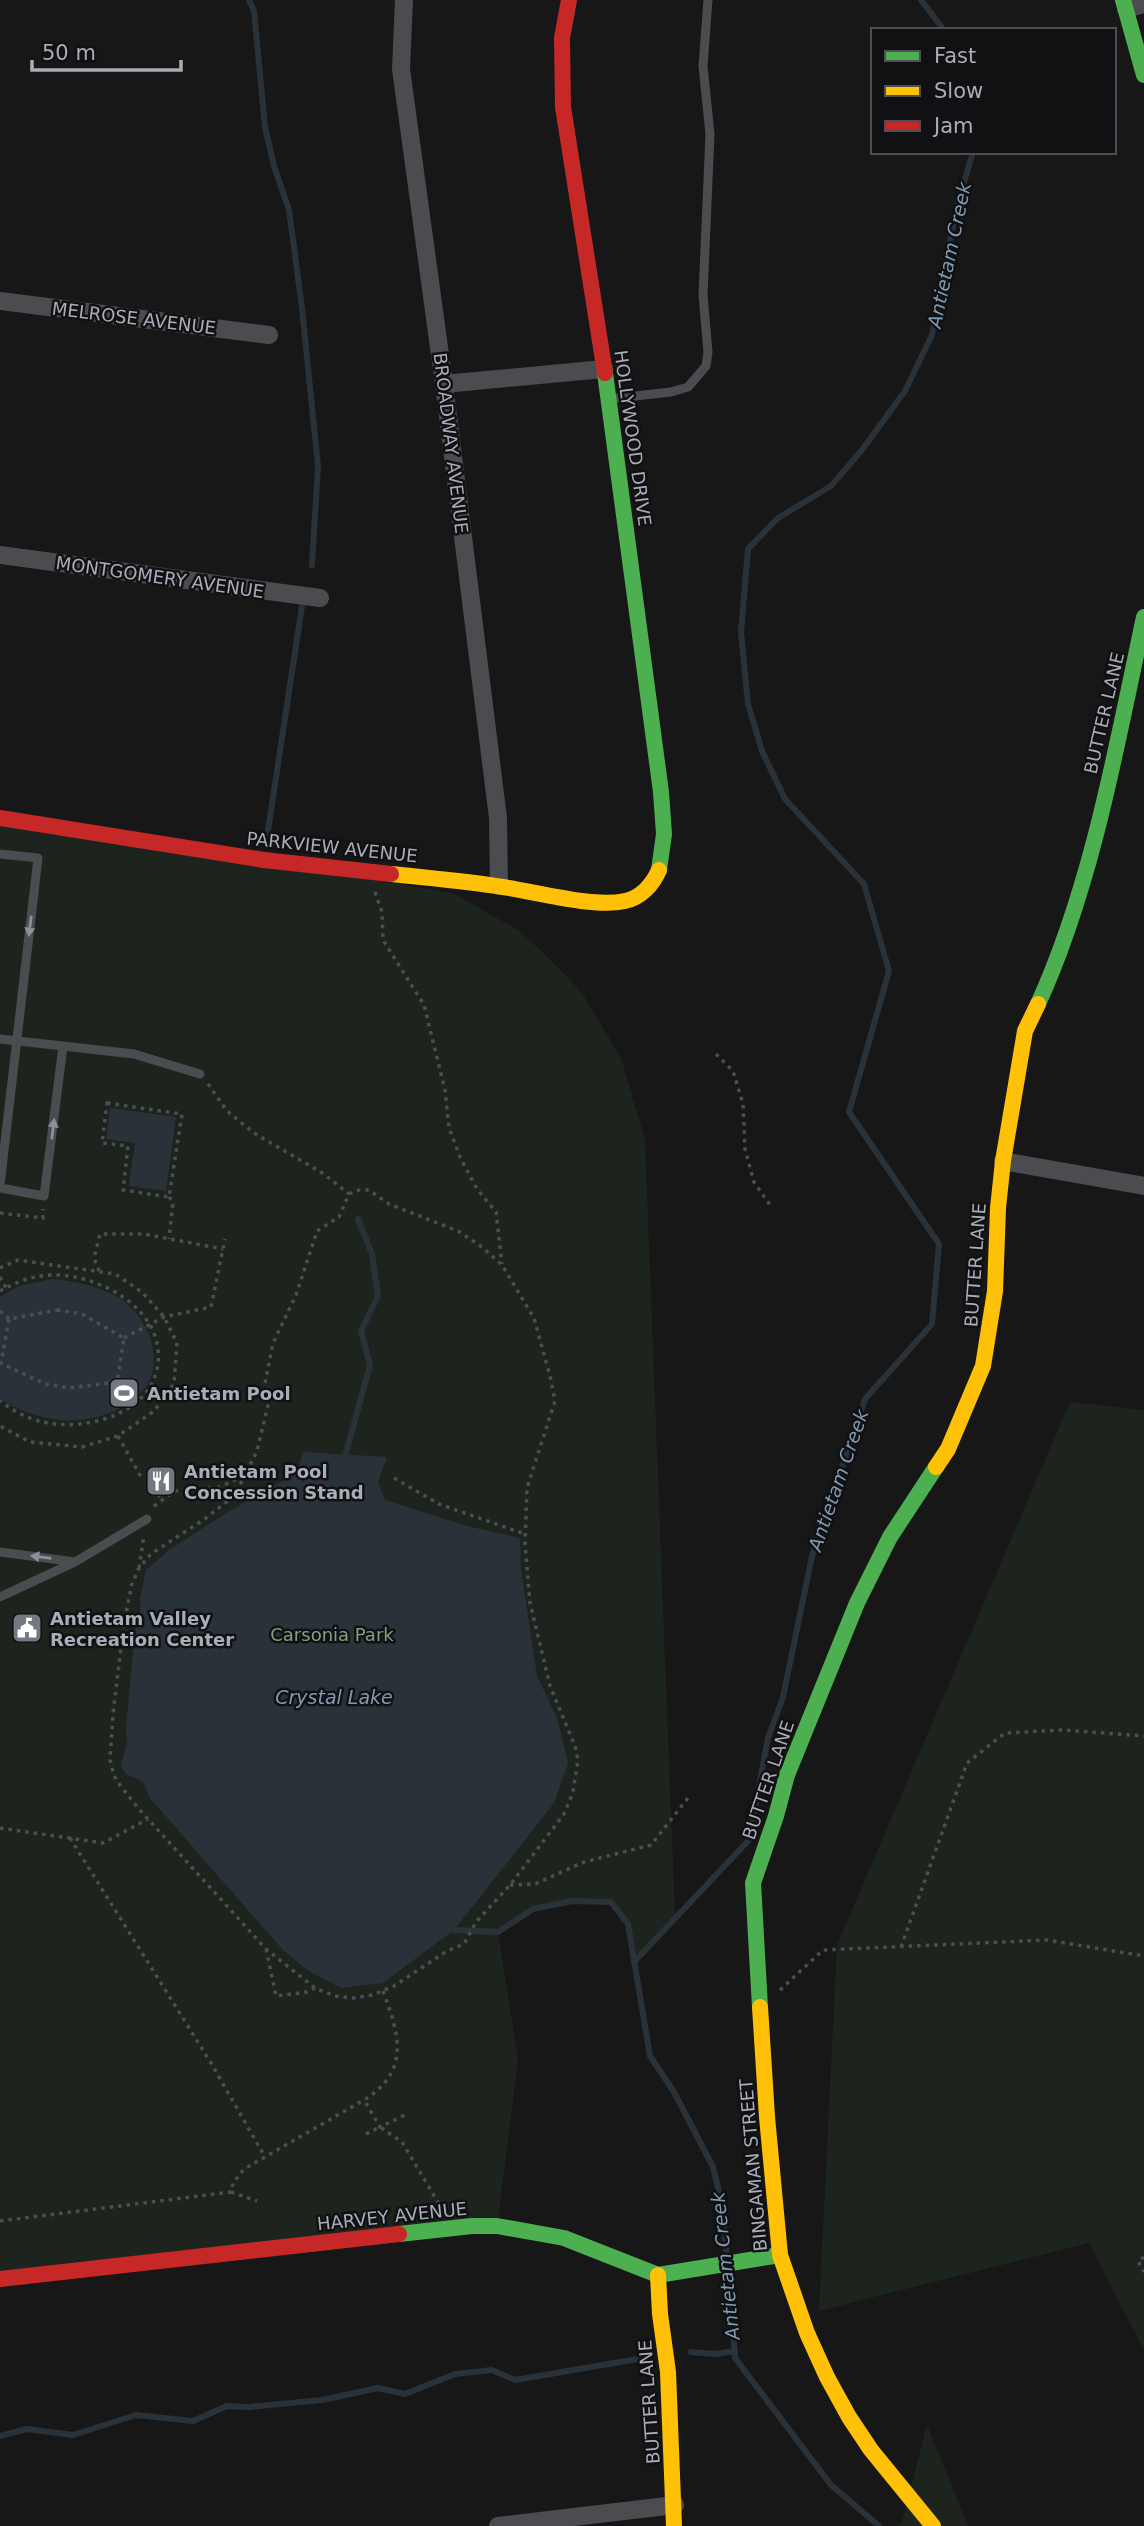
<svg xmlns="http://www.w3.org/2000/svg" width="1144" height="2526" font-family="'DejaVu Sans',sans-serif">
  <rect width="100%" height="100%" fill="#171717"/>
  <path fill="#1d241e" d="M0,818L453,893L518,930L549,958L582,993L621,1058L645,1140L675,1917L634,1962L628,1925L611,1902L572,1901L533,1909L498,1932L518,2060L497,2226L0,2279Z
    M1070,1402L1144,1410V2350L1089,2243L819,2311L837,1945Z
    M927,2425L968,2526H897L902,2522Z"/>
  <path fill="#2a3239" d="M110,1108L176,1117L166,1191L129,1186L135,1143L106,1139Z
    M53,1279C73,1281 91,1285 110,1293C142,1307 164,1349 149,1382C144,1392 131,1401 122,1407C82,1429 38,1422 0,1399V1297L19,1286Z
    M303,1452L387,1457L378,1482L385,1500L467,1526L520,1538L521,1570L537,1676L557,1718L568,1763L554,1803L454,1930L383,1983L342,1988L310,1972L283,1950L150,1798L143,1782L126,1774L121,1766L127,1743L126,1728L135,1630L141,1606L140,1599L146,1570L169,1550L228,1512L297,1473Z"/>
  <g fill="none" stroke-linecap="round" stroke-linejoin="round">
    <path stroke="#2a3239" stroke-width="6" d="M249,0L254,11L265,127L274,166L289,210L302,308L318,466L312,565
      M921,0L944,30
      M267,837L302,606
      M346,1453L370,1365L361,1331L378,1296L372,1254L358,1219
      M454,1930L498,1932L533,1909L572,1901L611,1902L628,1924L650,2056L674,2092L713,2167L722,2204L727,2257
      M634,1962L749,1840L768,1738L783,1697L812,1556L865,1399L932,1324L939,1244L849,1112L889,971L864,884L785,799L762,751L748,704L741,632L748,549L778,518L831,486L862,450L905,391L932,335L957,206L973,152
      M729,2268L735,2358L831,2485L879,2526
      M691,2352L715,2354L735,2351
      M0,2436L26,2429L73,2435L136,2415L193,2421L227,2406L249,2407L322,2400L378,2388L405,2394L455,2374L492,2370L515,2380L638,2359"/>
    <path stroke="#4d4e52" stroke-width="3.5" stroke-dasharray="3.5 5" stroke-linecap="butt" d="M375,892L382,912L383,940L424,1005L445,1090L449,1128L460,1157L477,1189L496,1212L502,1264
      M716,1054L733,1071L743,1104L745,1149L754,1182L770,1205
      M208,1084L227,1111L254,1133L324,1174L349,1194
      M107,1103L182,1114L169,1197L123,1190L128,1146L102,1143Z
      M169,1197L173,1202L169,1239
      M0,1213L43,1218V1209
      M0,1268L18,1260L115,1274L142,1292L164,1317L177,1343L174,1384L154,1411L118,1436L82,1447L30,1442L0,1426
      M99,1271L94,1258L100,1234H144L223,1249
      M0,1277L6,1288
      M0,1291C16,1282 32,1276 50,1275C97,1273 164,1308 158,1363C153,1414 85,1432 43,1422C28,1419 12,1410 0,1401
      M57,1310L82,1314L124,1338L117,1382L69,1388L45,1384L1,1363L9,1319Z
      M0,1311L9,1319
      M124,1338L164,1317L211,1307L225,1239
      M118,1436L142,1479
      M394,1478L439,1504L525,1534
      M158,1494L162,1500
      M154,1506L175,1491L220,1487L245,1475L257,1451L269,1401L265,1383L273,1343L296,1295L317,1231L339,1217L349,1194L359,1190H369L389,1204L458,1231L482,1247L502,1265L534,1318L551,1380L555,1401L527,1488L525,1544L530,1603L550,1686L575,1746L578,1760L573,1792L564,1814L510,1885L476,1922L464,1944L447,1951L394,1986L372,1995L354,1998L335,1996L315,1988L266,1949L138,1808L116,1780L113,1771L110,1760L113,1714L124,1623L132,1584L139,1568L151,1554L206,1518L234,1496L245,1475
      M139,1568L144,1535
      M0,1828L103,1843L148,1819
      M70,1838L211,2063L265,2157
      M510,1885L535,1884L584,1862L651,1845L688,1798
      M901,1947L967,1763L1005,1733L1063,1730L1144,1736
      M266,1949L276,1996L307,1992L315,1988
      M780,1990L823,1950L1047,1940L1144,1956
      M383,1991C399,2034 411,2071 364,2100L380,2127L405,2115
      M366,2134L380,2127L402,2142L442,2209
      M231,2192L257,2201
      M0,2221L231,2192L233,2183L244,2169L364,2100
      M1144,2257L1138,2261L1144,2272"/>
    <path stroke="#4b4c50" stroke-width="9" d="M609,399L671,392L688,387L706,366L708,352L703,295L710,134L703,66L708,0
      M0,854L38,858L0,1185
      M0,1039L134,1054L200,1074
      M0,1188L44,1196L63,1046
      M0,1552L75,1562L0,1597
      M75,1562L147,1519"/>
    <path stroke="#4b4c50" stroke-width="18" d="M404,0L401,69L444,384L498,818L499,886
      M1126,9L1144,4
      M0,301L269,335
      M444,384L604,369
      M0,555L320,598
      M1003,1161L1144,1186
      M498,2526L675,2505"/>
    <path stroke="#4caf50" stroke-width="16" d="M1123,0L1144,75
      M605,373L661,792L664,834L659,870
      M1038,1004C1092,886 1117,744 1144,617
      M760,2007L753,1883L776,1816L787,1775L857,1603L890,1537L936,1467
      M399,2234L472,2226H497L564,2238L658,2275L780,2255"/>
    <path stroke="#ffc107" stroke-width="16" d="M391,874C428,878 466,881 503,887C536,892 593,908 625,901C641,898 653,884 659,870
      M936,1467L948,1449L983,1366L995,1291L998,1208L1003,1161L1025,1031L1038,1004
      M760,2007L767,2117L780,2255L807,2333L827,2377L849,2417L871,2450L933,2526
      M658,2275L660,2314L668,2372L674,2526"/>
    <path stroke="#c62828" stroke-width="16" d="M569,0L562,38L563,107L605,373
      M0,818L264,860L391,874
      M0,2279L399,2234"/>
  </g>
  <defs><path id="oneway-solid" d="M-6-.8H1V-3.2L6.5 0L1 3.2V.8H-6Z" transform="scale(1.75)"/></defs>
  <g fill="#8c9099">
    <use href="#oneway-solid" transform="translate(30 926) rotate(97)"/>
    <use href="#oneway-solid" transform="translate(53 1129) rotate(-83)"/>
    <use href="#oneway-solid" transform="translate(41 1557) rotate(-173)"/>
  </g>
  <defs>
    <g id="stadium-square" transform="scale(1.575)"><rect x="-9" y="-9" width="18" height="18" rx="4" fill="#757880" stroke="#111113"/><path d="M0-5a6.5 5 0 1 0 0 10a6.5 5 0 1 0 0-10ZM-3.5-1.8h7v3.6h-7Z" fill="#fff"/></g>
    <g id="restaurant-square" transform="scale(1.575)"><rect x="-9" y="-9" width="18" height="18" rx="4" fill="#757880" stroke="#111113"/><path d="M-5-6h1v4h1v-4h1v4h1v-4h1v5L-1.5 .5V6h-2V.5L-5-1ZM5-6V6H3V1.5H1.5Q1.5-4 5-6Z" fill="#fff"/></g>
    <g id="civic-square" transform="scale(1.575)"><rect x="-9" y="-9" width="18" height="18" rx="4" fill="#757880" stroke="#111113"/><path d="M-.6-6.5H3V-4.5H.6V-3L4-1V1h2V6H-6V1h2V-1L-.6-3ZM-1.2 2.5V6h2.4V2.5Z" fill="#fff"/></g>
  </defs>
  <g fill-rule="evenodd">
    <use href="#stadium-square" x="124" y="1393"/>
    <use href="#restaurant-square" x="161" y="1481"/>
    <use href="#civic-square" x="27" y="1628"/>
  </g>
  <g text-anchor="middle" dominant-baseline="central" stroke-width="5" stroke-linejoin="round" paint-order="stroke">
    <g font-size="18" fill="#a8adb8" stroke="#111113">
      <text transform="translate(134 318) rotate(7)">MELROSE AVENUE</text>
      <text transform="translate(633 438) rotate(82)">HOLLYWOOD DRIVE</text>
      <text transform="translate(451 443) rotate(83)">BROADWAY AVENUE</text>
      <text transform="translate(160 577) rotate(8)">MONTGOMERY AVENUE</text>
      <text transform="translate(1104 713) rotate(-77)">BUTTER LANE</text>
      <text transform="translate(332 847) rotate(6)">PARKVIEW AVENUE</text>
      <text transform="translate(975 1265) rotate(-86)">BUTTER LANE</text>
      <text transform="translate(768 1780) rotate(-71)">BUTTER LANE</text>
      <text transform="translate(753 2165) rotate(-95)">BINGAMAN STREET</text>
      <text transform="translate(392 2216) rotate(-6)">HARVEY AVENUE</text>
      <text transform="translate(649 2402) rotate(-94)">BUTTER LANE</text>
    </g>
    <g font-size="18" font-weight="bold" fill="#a8adb8" stroke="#111113" text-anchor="start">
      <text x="147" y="1393">Antietam Pool</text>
      <text x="184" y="1471">Antietam Pool<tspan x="184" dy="21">Concession Stand</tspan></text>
      <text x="50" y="1618">Antietam Valley<tspan x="50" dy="21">Recreation Center</tspan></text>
    </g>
    <g font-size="18" fill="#7fa381" stroke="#111113">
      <text x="332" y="1634">Carsonia Park</text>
    </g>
    <g font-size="19" font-style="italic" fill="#7f9bb3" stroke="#111113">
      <text transform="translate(949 255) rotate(-78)">Antietam Creek</text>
      <text transform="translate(838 1480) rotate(-71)">Antietam Creek</text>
      <text x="334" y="1697">Crystal Lake</text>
      <text transform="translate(725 2266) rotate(-96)">Antietam Creek</text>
    </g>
  </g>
  <rect x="871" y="28" width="245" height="126" fill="#111113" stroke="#4d4f55" stroke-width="2"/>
  <rect x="885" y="51" width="35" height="10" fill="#4caf50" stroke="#4d4f55" stroke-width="2"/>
  <text x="934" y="63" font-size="21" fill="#a8adb8">Fast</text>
  <rect x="885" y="86" width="35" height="10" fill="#ffc107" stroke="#4d4f55" stroke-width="2"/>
  <text x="934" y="98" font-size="21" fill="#a8adb8">Slow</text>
  <rect x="885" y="121" width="35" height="10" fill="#c62828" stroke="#4d4f55" stroke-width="2"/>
  <text x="934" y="133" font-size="21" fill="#a8adb8">Jam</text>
  <path d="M32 60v10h149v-10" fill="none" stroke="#a8adb8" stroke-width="3.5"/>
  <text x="42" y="60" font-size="21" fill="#a8adb8" stroke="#111113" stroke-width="5" paint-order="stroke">50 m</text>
</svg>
